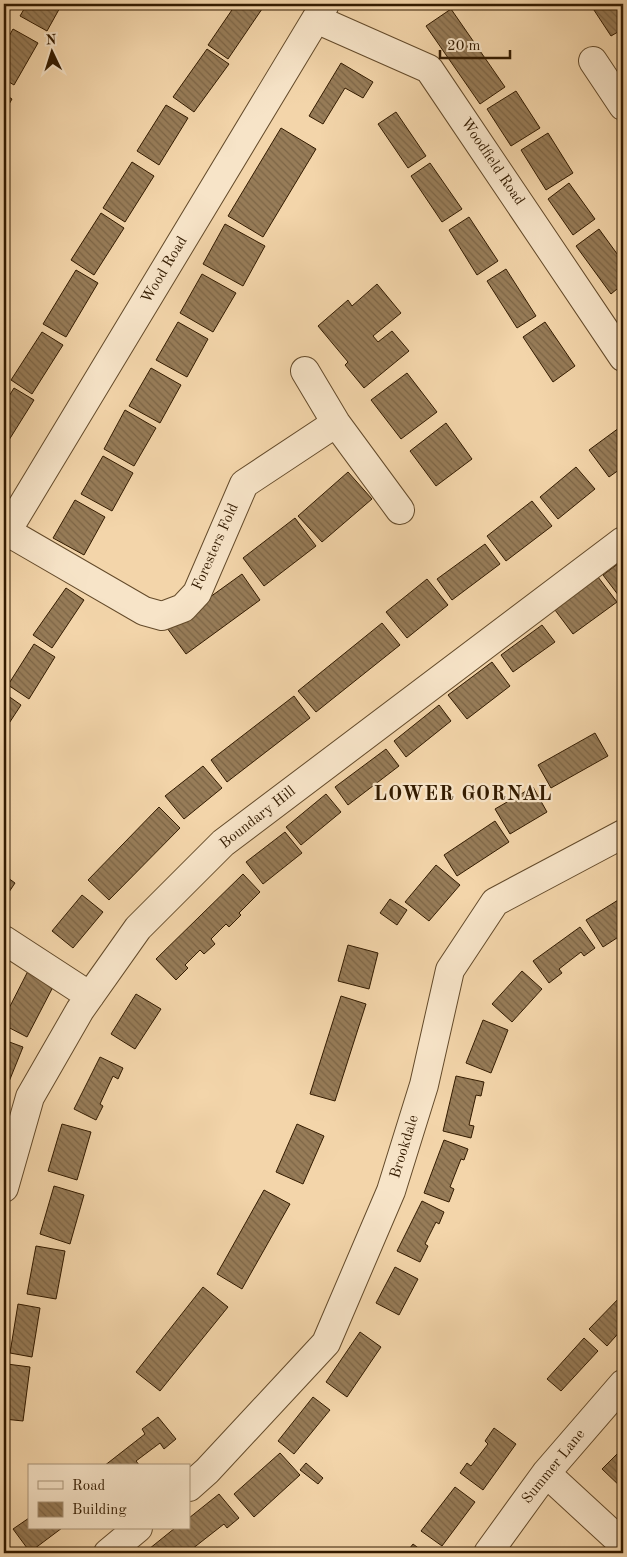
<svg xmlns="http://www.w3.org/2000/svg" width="627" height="1557" font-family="'Old Standard TT',serif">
  <defs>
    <pattern id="building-back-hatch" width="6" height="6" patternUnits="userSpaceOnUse" patternTransform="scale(1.25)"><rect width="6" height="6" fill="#977c58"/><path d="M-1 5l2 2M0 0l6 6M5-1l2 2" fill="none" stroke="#7c6546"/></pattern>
  </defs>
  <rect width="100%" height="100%" fill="#f3d5aa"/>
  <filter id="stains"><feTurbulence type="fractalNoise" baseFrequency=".004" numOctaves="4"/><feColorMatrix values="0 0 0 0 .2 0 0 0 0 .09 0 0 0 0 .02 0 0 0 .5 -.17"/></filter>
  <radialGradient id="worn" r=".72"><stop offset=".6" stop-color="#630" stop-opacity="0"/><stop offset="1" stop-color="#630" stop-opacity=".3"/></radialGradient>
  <path fill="url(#building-back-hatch)" stroke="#331b00" d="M27,4H62L47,31L20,16Z
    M236,4H254L262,9L228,59L208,45Z
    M590,4H622L623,29L611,36Z
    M451,9L505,87L480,104L426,26Z
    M13,29L38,43L14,85L4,79V45Z
    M207,49L229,64L194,112L173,97Z
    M341,63L373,82L363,98L345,88L323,124L309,116Z
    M516,91L540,128L511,146L487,109Z
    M4,94L12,99L4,113Z
    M166,105L188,118L159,165L137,151Z
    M396,112L426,156L408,168L378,124Z
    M281,128L316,149L263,237L228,216Z
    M548,133L573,173L546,190L521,150Z
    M132,162L154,176L125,222L103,208Z
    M430,163L462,209L442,222L411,176Z
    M569,183L595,219L573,235L548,199Z
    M101,213L124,228L94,275L71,260Z
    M469,217L498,261L477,275L449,230Z
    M225,224L265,246L243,286L203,264Z
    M599,229L623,262V284L611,294L576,246Z
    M506,269L536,316L517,328L487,281Z
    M76,270L98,283L66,337L43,324Z
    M202,274L236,293L213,332L180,313Z
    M377,284L401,313L373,336L378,342L392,331L409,351L364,388L345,365L348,362L318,326L348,300L352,306Z
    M178,322L208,339L187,377L156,360Z
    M545,322L575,366L553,382L523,337Z
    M42,332L63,345L32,394L11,380Z
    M151,368L181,385L160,423L129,406Z
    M407,373L437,412L401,439L371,400Z
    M14,388L34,400L4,448V404Z
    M125,410L156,428L134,466L104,449Z
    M446,423L472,459L436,486L410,451Z
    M623,425V467L609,477L589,450Z
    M103,456L133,473L112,511L81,494Z
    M576,467L595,489L558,519L540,497Z
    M348,472L372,499L322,542L298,516Z
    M75,500L105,517L84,555L53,538Z
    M532,501L552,526L506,561L487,536Z
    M295,518L316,546L264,586L243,558Z
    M485,544L500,564L452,600L437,579Z
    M623,560V594L619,596L603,575Z
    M242,574L260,600L186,654L167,628Z
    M598,577L617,602L573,634L555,610Z
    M427,579L448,605L407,638L386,612Z
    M66,588L84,600L52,648L33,635Z
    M382,623L400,645L316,712L298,691Z
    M542,625L555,642L513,672L501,655Z
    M34,644L55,657L29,699L8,685Z
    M492,662L510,686L467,719L448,695Z
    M4,693L21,705L4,731Z
    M294,696L310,718L227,782L211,760Z
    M439,705L451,721L406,757L394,741Z
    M595,733L608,756L551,788L538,765Z
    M386,749L399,766L348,805L335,787Z
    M203,766L222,788L184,819L165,796Z
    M533,787L547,812L510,834L495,809Z
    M326,794L341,812L301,845L286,827Z
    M159,807L180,828L109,900L88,880Z
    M495,821L509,842L457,876L444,855Z
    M285,832L302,853L263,884L246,862Z
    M436,865L460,885L429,921L405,902Z
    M243,874L260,892L239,913L241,915L229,927L226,924L211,939L215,944L204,954L200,950L185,965L188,968L176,980L156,959Z
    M4,875L15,883L5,898L4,897Z
    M82,895L103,912L73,948L52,931Z
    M623,897V934L603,947L586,920Z
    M390,899L407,910L397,925L380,913Z
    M580,927L595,948L584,956L581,952L559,969L562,973L549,983L533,961Z
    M348,945L378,953L369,989L338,981Z
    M28,971L54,985L27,1037L4,1025V1018Z
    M522,971L542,989L512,1022L492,1004Z
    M136,994L161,1009L135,1049L111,1034Z
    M341,996L366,1004L335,1101L310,1094Z
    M483,1020L508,1030L491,1073L466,1063Z
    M4,1040L23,1047L4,1094Z
    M100,1057L123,1068L118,1079L113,1076L100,1104L103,1106L96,1120L74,1109Z
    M456,1076L484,1082L481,1096L476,1095L469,1125L474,1126L471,1138L443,1131Z
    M62,1124L91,1132L77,1180L48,1171Z
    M297,1124L324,1136L303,1184L276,1172Z
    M444,1140L468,1149L464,1160L461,1159L450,1187L454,1189L449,1202L424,1193Z
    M54,1186L84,1195L70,1244L40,1234Z
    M264,1190L290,1204L242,1289L217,1274Z
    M422,1201L444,1212L439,1224L436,1222L425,1244L428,1246L420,1262L397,1251Z
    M36,1246L65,1251L56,1299L27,1294Z
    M395,1267L418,1279L399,1315L376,1303Z
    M203,1287L228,1307L160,1391L136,1372Z
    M623,1294V1328L607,1346L589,1329Z
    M18,1304L40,1308L32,1357L10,1353Z
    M360,1332L381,1347L347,1397L326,1382Z
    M584,1338L598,1351L561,1391L547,1379Z
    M7,1364L30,1367L23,1421L4,1419V1387Z
    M313,1397L330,1410L294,1454L278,1441Z
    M158,1417L176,1439L164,1449L160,1443L136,1461L140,1466H104L145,1434L142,1429Z
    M494,1428L516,1444L483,1490L460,1473L467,1463L471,1466L488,1444L485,1441Z
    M619,1452L623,1456V1489L602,1469Z
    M280,1453L300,1475L254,1517L234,1494Z
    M306,1463L323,1478L318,1484L300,1470Z
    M455,1487L475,1502L442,1546L421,1531Z
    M219,1494L239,1518L227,1528L224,1524L187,1553H144L175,1528H189V1518Z
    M29,1518V1528H62L30,1552L13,1529Z
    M413,1544L425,1553H406Z"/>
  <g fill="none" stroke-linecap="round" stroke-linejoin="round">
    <g stroke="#634a2a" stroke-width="30">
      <path id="minor" d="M316,19L429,69L623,357
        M593,61L623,106
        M305,371L336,423L400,510
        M6,531L144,611L162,616L183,608L197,593L244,484L336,423
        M4,536L325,4
        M4,940L90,996
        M4,1188L30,1097L80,1010L138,928L223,843L623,541
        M546,1473L623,1544
        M189,1487L207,1471L326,1343L391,1191L424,1085L450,970L495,902L623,834
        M108,1553L138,1528
        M488,1553L546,1473L623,1384"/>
    </g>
    <use href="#minor" stroke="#f7e4c8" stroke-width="28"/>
  </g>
  <g text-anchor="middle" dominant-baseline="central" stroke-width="4.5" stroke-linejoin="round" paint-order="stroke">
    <g font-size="15" fill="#331b00" stroke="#f7e4c8">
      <text transform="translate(492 162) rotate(56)">Woodfield Road</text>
      <text transform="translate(165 270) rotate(-59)">Wood Road</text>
      <text transform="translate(216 547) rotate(-66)">Foresters Fold</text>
      <text transform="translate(258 818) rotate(-38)">Boundary Hill</text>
      <text transform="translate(405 1147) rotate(-73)">Brookdale</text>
      <text transform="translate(554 1467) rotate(-51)">Summer Lane</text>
    </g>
    <g font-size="20" font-weight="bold" letter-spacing="1" fill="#331b00" stroke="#f7e4c8">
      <text x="463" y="795">LOWER GORNAL</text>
    </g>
  </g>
  <rect width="627" height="1557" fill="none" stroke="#f3d5aa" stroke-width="20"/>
  <rect x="5" y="5" width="617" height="1547" fill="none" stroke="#331b00" stroke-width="2.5"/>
  <rect x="10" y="10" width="607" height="1537" fill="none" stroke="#331b00"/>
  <rect x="28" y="1464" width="162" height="65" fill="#f7e4c8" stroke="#a99478"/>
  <rect x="38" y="1481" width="25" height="8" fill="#f7e4c8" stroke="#a99478"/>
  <text x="72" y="1490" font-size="15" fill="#331b00">Road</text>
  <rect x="38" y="1502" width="25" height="15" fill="url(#building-back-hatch)" stroke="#a99478"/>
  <text x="72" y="1514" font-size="15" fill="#331b00">Building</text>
  <g transform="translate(52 52) rotate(356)" stroke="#f7e4c8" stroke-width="4" paint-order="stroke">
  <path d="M0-4L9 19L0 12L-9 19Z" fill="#331b00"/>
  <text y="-8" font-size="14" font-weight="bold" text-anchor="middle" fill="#331b00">N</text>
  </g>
  <path d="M440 50v8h70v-8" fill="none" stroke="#331b00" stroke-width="2.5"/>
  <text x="447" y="50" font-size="15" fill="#331b00" stroke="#f7e4c8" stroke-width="4" paint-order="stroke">20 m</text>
  <rect width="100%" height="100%" filter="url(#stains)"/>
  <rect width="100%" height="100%" fill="url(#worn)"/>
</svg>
